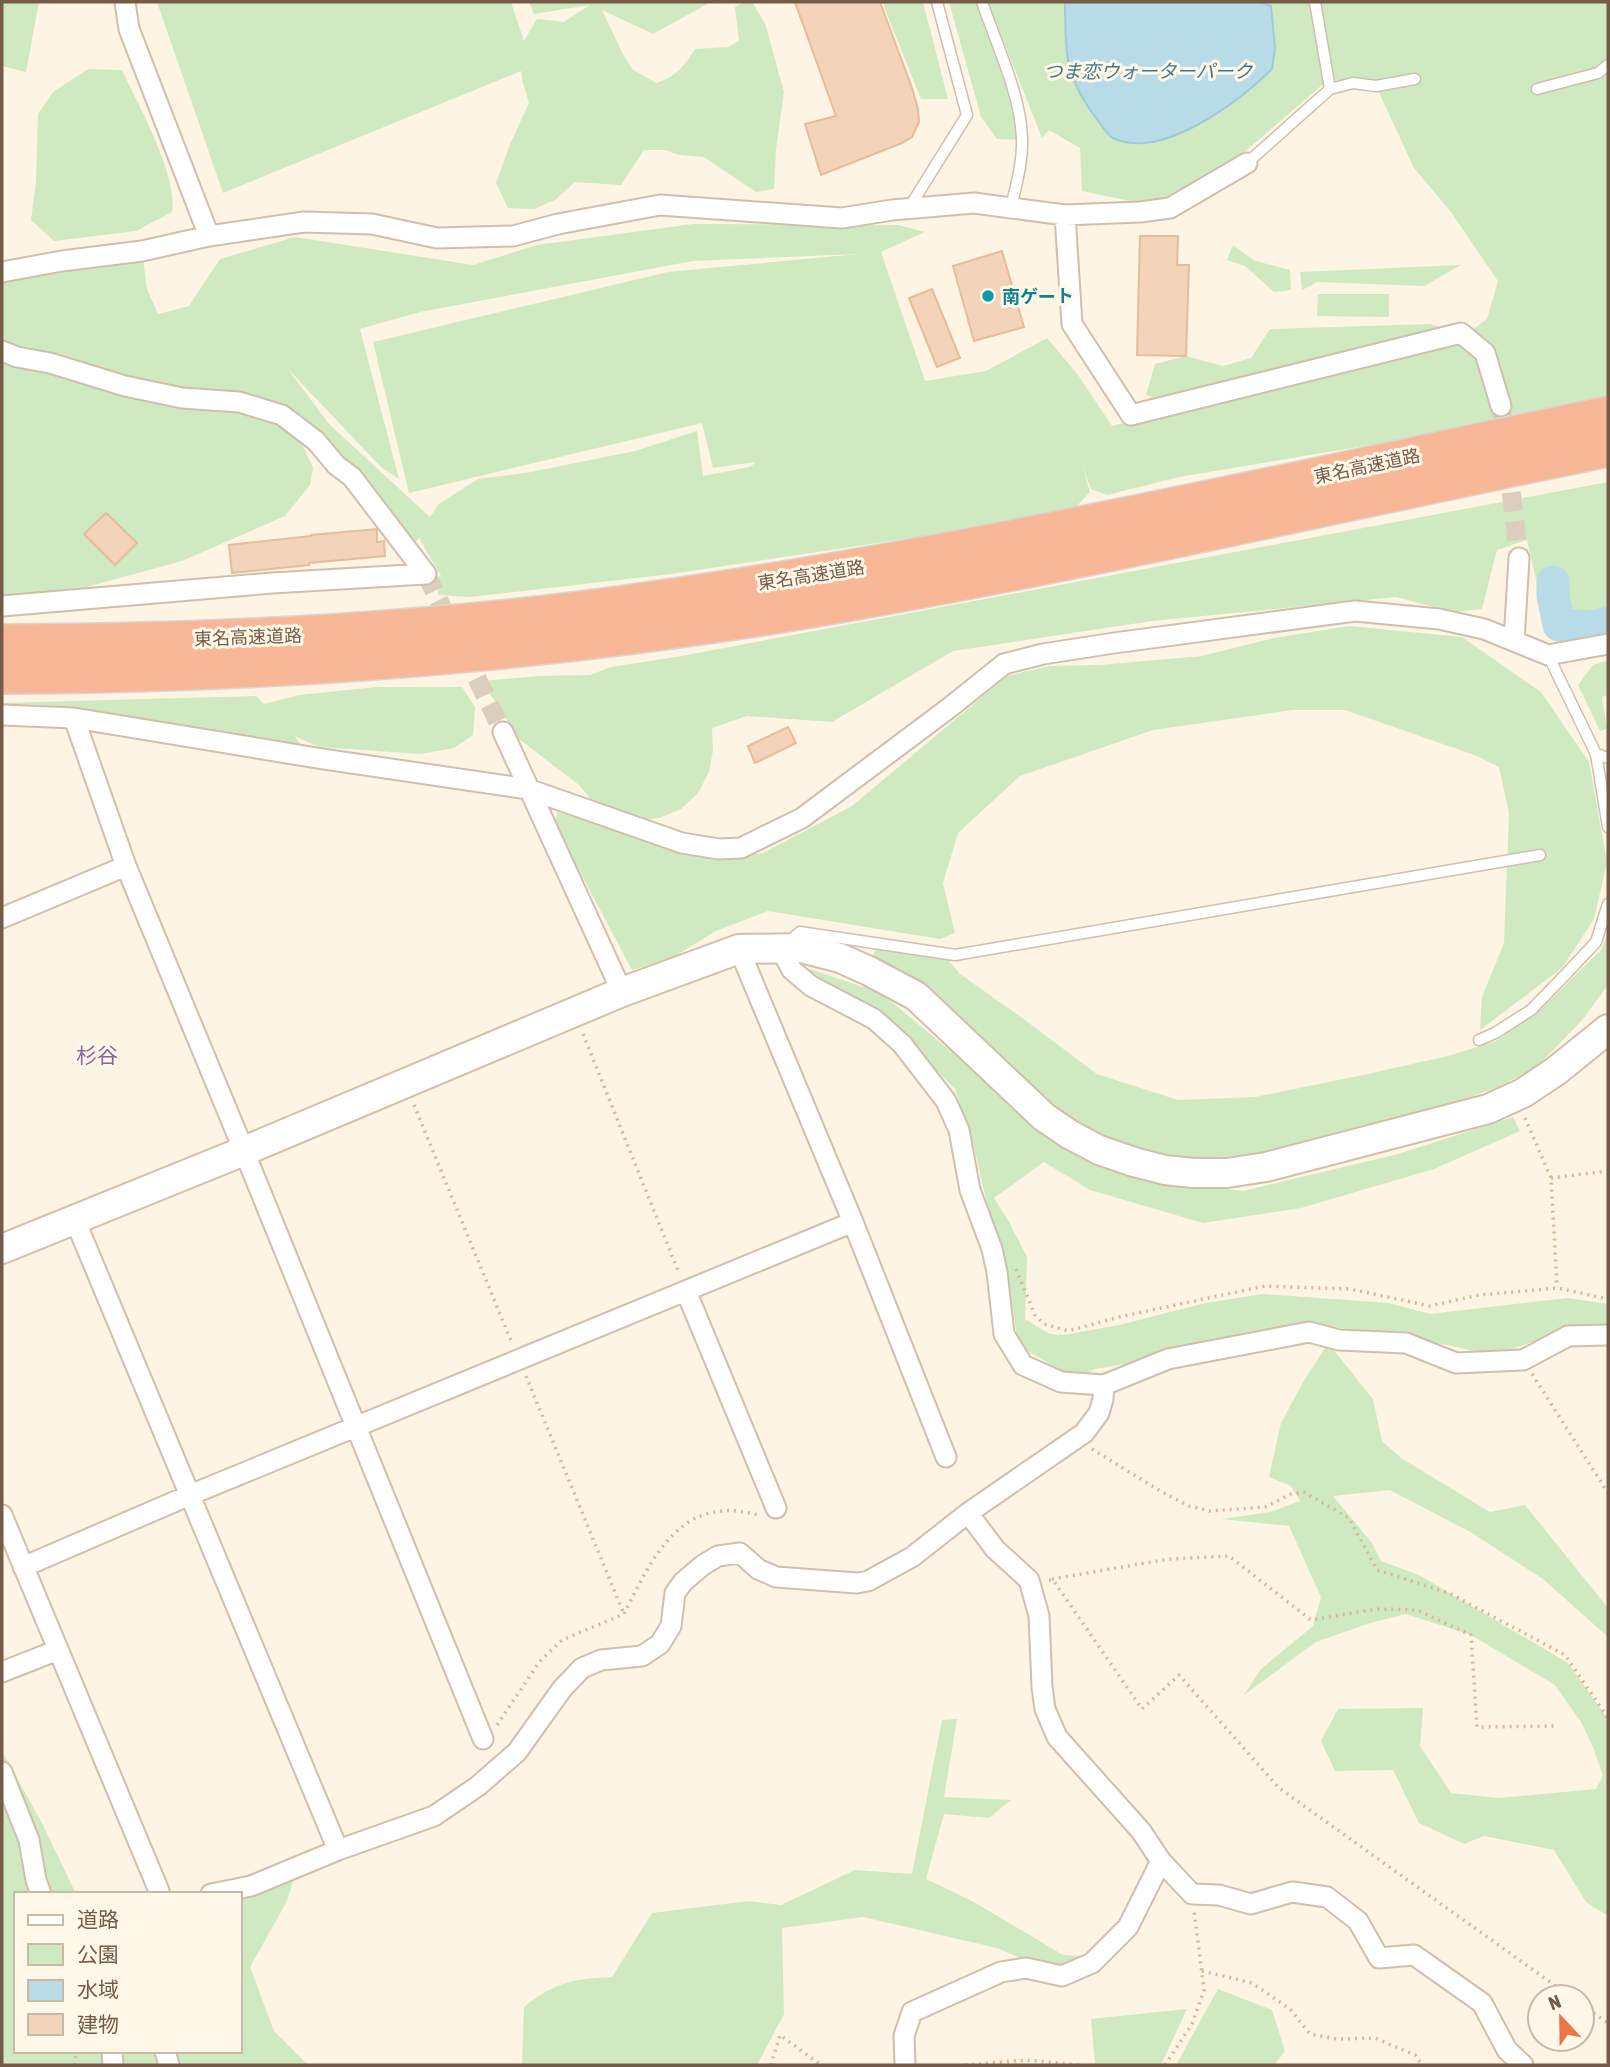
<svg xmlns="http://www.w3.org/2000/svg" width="1610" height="2067" font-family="'Asap Condensed','Noto Sans JP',sans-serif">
  <rect width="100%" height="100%" fill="#fdf4e3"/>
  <path fill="#cfeac1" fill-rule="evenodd" d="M2,2H39L26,72L2,66Z
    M157,2H511L524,41L537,19L564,22L590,5L534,14L529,2H711L653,34L602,10L622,52L632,69L656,83C675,78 685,65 695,49L728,47L739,41L735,7L745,2H752L765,23L784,92L776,149L774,189L756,192L704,157L680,155L664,150H644L621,185L575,182L555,200L534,209L508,208L496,183L510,144L529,103L523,83L521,71L223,193Z
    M882,2H923L948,99H921Z
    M949,2H979L985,15L1023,140L997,139L981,117Z
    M988,2H1608V405L1179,477L1107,495L1091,489L1083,467L1090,492L1074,509L958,531L671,574L470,597L438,595V577L441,576L419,538L411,549L309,443L294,437L302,444L313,468L310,485L285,516L182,561L32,602L2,600V362L23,361L2,350V274L142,251L147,289L158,314L189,306L220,259L295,237L473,265L537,245L693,224L898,225L925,232L881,252L925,381L986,371L1047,338L1078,375L1112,426L1135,420L1161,400L1146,395L1155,364L1186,356L1223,366L1251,358L1270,329L1430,324L1461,333L1458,340L1487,319L1498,281L1451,212L1414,168L1376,86L1329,79L1241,155L1169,209L1082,191L1080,148L1049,130L1042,138ZM858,254L668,272L373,342L409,493L702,423L713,468L756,462L750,467L703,476L697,431L635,451L526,473L478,479L439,504L430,517L329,424L287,368L381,467L399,479L360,329L420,312L693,261Z
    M88,69L122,70C138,105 178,175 172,212L136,231L54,241L31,220L36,182L38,114L53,92Z
    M1233,245L1255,261L1290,270L1291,290L1274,292L1245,266L1227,260Z
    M1461,265L1424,286L1318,282L1302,290L1300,272Z
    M1318,294H1389V317L1317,316Z
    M1608,482V634L1586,638L1549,637L1527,540L1497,550L1482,609L1453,612L1396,597L1152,621L953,651L832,722L747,716L712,728L713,750L709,772L698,793L681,809L660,818L636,820L594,803L579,785L519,739L482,681L540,676L590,675L611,667L676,657Z
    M1349,626L1462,637L1541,692L1589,762L1607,862L1594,919L1562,968L1480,1030L1482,997L1504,943L1509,813L1499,767L1477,756L1345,710H1292L1153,730L1020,776L958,833L943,883L955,933L940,939L768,911L716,931L672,958L632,970L555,825L557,812L681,849L761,854L852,806L1007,676L1049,666L1100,665L1202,656L1274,638Z
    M1608,660V695L1602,697L1607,729L1600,731L1578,685L1593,665Z
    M377,687H462L475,707L473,735L454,748L420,754L319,747L295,736L303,748L158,728L89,710L2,708V703L36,702L256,696L264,704L299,695Z
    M1608,933V985L1583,1019L1538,1066L1498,1087L1442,1107L1258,1156L1159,1158L1086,1134L925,987L873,956L879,942L944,955L960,974L1021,1017L1097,1074L1178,1100L1255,1097L1363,1075L1448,1056L1496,1041L1545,1005L1601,950Z
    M804,967L881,993L1057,1140L1175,1182L1243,1191L1398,1154L1513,1117L1520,1131L1434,1169L1301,1208L1203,1223L1090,1190L1044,1162L994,1198L1008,1220L1027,1257L1025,1319L1050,1334L1064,1335L1119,1325L1206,1303L1263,1294L1389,1303L1430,1314L1568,1298L1608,1304V1325L1575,1328L1493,1355L1433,1342L1307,1323L1178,1347L1131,1363L1095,1369L1075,1379L1018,1345L1010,1286L995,1237L973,1143L955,1089L884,1018L818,980Z
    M1328,1343L1373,1399L1382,1441L1401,1458L1490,1512L1525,1505L1608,1608V1637L1543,1579L1472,1533L1390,1490L1333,1496L1372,1543L1381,1561L1419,1575L1568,1663L1608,1719V1916L1586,1902L1554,1850L1484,1836L1464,1844L1419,1823L1393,1770L1335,1771L1321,1741L1338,1709L1423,1708L1420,1746L1451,1793L1499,1798L1596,1789L1603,1776L1593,1747L1581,1722L1555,1685L1471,1635L1406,1614L1370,1623L1316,1642L1244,1695L1261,1669L1313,1626L1321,1597L1289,1526L1222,1519L1270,1512L1300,1501L1291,1486L1269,1477L1281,1423L1302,1384Z
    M957,1719L944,1797L1011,1800L989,1818L944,1814L926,1879L972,1901L1063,1955L1098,1957L1062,1976L997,1948L863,1917L782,1928L784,2014L757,2065H522L524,2007C556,1982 572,1979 612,1977L652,1913L749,1901L781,1905L855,1870L912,1874L942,1720Z
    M2,1751L44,1827L76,1894H16V2051H240V1894L296,1873L286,1903L250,1967L274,2031L308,2065H2Z
    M1218,1989L1272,2010L1285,2051L1274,2065H1176Z
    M1187,2009L1161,2065L1095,2064L1091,2019Z"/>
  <path fill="#b7dce7" stroke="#9dcbd9" stroke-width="2" d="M1065,2H1260L1271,6L1275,48L1272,69C1239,102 1161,161 1113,138C1107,135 1103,127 1099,122C1086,106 1075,87 1069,66C1065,47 1065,21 1065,2Z"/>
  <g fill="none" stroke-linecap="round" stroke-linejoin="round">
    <path stroke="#b7dce7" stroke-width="33" d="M1553,582V596L1559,625L1592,627L1608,623"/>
  </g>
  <path fill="#f3d4ba" stroke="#e6bc9a" stroke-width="2" d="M795,2H880L912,88L918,109L919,122L912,137L902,143L821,175L805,124L836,116Z
    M1140,236H1178L1177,265H1189L1186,356L1137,355Z
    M1002,251L1024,327L974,341L953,266Z
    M932,289L960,358L937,367L909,298Z
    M106,513L137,543L115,565L84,534Z
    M377,529V542L384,541L385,556L309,563V565L232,573L229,545L311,536V535Z
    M788,727L796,743L755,763L748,746Z"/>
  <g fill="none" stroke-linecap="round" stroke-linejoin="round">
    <path stroke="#dbcebc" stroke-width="19" stroke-dasharray="19 10" stroke-linecap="butt" d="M1501,406L1519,558
      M426,574L503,732"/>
    <g stroke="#d0bfac" stroke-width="13">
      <path id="lane" d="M982,2C996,43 1021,96 1022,138C1023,162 1016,185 1011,208
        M1315,2L1330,89
        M1537,89L1598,73L1608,65
        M1247,163L1330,89L1353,83L1376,86L1415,79
        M909,208L967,115L937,2
        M1548,655L1596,754L1608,758
        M1596,754L1608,827
        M789,941L800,932L955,955L1540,855
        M1479,1040L1495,1033L1531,1010L1566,974L1596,942L1608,904"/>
    </g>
    <g stroke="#d0bfac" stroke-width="23">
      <path id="street" d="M125,2L129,29L209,236
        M1065,215L1072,324L1131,415L1461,333L1485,353L1501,406
        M2,272L62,261L142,251L209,236L304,222L372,224L437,238L513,236L558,224L660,205L842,218L892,210L974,203L1065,215L1140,212L1170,208L1247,163
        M2,351L17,357L50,363L125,386L182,398L239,402L282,415L316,441L336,465L352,477L426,574
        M2,606L272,583L426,574
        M1514,641L1519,558
        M2,715L74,718L323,759L528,789L682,843L719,849L741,848L802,818L949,708L1004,664L1043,654L1114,643L1355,611L1439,619L1484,629L1548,655L1608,644
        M74,718L126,866L244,1151L483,1739
        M503,732L622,992
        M2,918L126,866
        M780,948L792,970L811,986L874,1019L902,1044L946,1101L959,1130L970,1190L992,1249L997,1272L1004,1334L1023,1365L1061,1382L1104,1385L1168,1359L1309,1332L1339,1340L1406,1343L1456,1363L1523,1360L1568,1336L1608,1335
        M739,949L853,1222L946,1457
        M75,1220L338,1850
        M686,1291L776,1508
        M968,1513L995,1549L1029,1580L1039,1616L1042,1687L1045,1709L1057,1737L1141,1831L1161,1861L1192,1894L1219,1895L1251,1904L1292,1892L1327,1897L1358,1921L1379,1958L1414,1955L1482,2003L1507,2050L1523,2065
        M2,1515L159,1891
        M23,1567L190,1495L853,1222
        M2,1672L58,1650
        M2,1772L29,1840L36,1880L41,1894
        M211,1894L251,1886L338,1850L434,1816L478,1786L517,1752L562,1689L582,1668L601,1660L642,1656L660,1644L671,1626L675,1593L683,1582L703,1565L718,1556L740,1553L758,1569L776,1577L857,1583L868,1581L912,1557L968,1513L1084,1433L1099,1413L1103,1399L1104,1385
        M112,2051L113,2065
        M165,2051L169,2065
        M905,2065L904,2036L912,2012L1001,1972L1026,1968L1062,1976L1092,1963L1128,1927L1161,1861"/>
    </g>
    <g stroke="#d3bfa9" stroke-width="32">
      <path id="secondary" d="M2,1249L244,1151L622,992L739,949L801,948L840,958L869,971L916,996L1044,1117L1069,1134L1099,1150L1134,1162L1165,1170L1193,1173H1227L1266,1167L1488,1109L1523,1093L1556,1071L1608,1029"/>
    </g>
    <g stroke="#dbd4cf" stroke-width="40">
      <path id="highway" d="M2,643C219,642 438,632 654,600C975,554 1291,481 1608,415
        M2,675C282,674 563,652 839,604C1097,559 1352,500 1608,448"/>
    </g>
    <path stroke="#d8b89d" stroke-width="3.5" stroke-dasharray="2 5" stroke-linecap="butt" d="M583,1034L679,1273
      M414,1105L512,1343
      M1525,1118L1551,1178L1557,1287
      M1551,1178L1608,1171
      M1016,1269L1035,1315L1044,1324L1068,1331L1119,1317L1265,1286L1350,1289L1430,1306L1479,1295L1558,1288L1608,1299
      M1532,1374L1608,1493
      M526,1376L624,1614
      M1092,1449L1162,1492L1189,1506L1209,1511L1265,1507L1291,1494L1304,1492L1349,1518L1377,1570L1449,1593L1565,1655L1608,1718
      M1052,1579L1169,1559L1229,1556L1311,1620L1376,1609L1417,1610L1471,1635L1477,1727L1555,1726
      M1049,1580H1053L1142,1709L1179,1675L1279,1788L1571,1997
      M497,1725L540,1661L562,1640L624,1614C645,1573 669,1515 722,1511C734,1509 747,1513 760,1515
      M1202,1971L1252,1983L1290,2009L1310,2034L1337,2039L1375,2038L1415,2055L1422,2065
      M1582,2005L1608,2023
      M75,2065L76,2051
      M771,2065L780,2035L821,2065
      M965,2065L1026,2060L1080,2065
      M1165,2065L1192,2024L1204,1990L1194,1910"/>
    <use href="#lane" stroke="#fff" stroke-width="10"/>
    <use href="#street" stroke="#fff" stroke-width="19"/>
    <use href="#secondary" stroke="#fff" stroke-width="28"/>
    <use href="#highway" stroke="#f8b898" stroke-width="37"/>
  </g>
  <circle fill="#0f9aa8" stroke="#fff8e9" stroke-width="2.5" cx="988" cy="296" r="7"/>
  <g text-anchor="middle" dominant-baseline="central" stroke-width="6" stroke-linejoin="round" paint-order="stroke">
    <g font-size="18" font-weight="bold" fill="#0d838f" stroke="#fff8e9" text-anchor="start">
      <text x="1002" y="296">南ゲート</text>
    </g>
    <g font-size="18" fill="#755b48" stroke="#fff8e9">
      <text transform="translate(1367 466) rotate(-12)">東名高速道路</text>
      <text transform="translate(811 575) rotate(-9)">東名高速道路</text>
      <text transform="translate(248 637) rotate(-2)">東名高速道路</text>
    </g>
    <g font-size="19" font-style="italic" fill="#417889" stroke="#fff8e9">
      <text x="1148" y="71">つま恋ウォーターパーク</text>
    </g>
    <g font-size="21" fill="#8b6499" stroke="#fff8e9">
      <text x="97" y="1055">杉谷</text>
    </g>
  </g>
  <rect width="1610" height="2067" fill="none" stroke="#755b48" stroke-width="7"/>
  <rect x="14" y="1892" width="228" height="161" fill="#fff8e9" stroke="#c8b9a9" stroke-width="2"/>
  <rect x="28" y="1915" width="35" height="10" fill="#ffffff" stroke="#c8b9a9" stroke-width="2"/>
  <text x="77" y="1927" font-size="21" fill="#755b48">道路</text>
  <rect x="28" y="1944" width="35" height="21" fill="#cfeac1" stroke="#c8b9a9" stroke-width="2"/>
  <text x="77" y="1962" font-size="21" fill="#755b48">公園</text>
  <rect x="28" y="1980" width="35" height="21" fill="#b7dce7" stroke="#c8b9a9" stroke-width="2"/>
  <text x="77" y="1997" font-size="21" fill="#755b48">水域</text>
  <rect x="28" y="2014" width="35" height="21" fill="#f3d4ba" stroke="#c8b9a9" stroke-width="2"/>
  <text x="77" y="2032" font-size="21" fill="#755b48">建物</text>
  <g transform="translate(1561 2018) rotate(338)"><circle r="33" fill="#fff8e9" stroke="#c8b9a9" stroke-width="2"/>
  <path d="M0-5L12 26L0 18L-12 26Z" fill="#ea7545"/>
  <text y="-10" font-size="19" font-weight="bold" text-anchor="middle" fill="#755b48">N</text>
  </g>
</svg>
